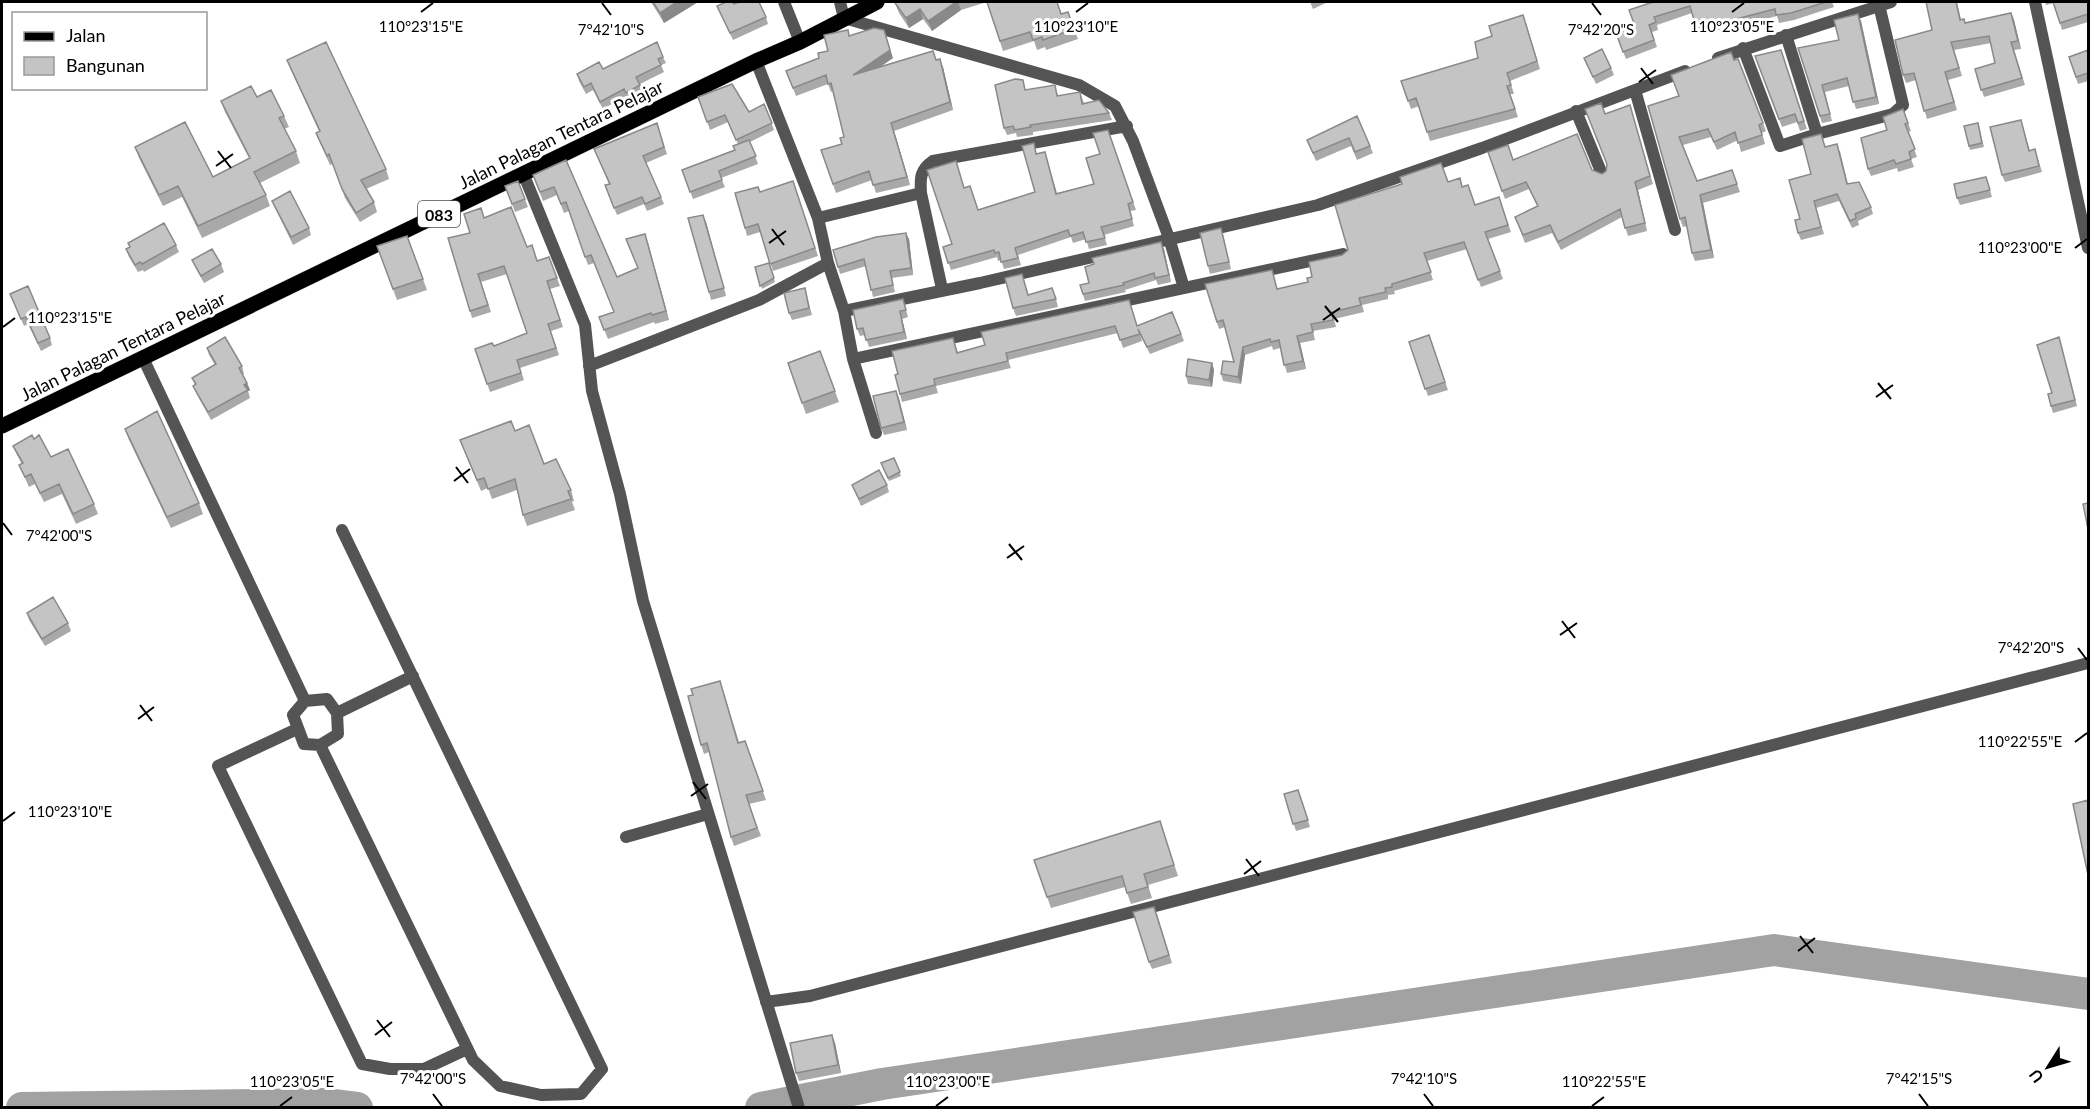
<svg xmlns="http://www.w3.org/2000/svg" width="2090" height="1109" font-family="Lato,sans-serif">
  <rect width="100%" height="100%" fill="#fff"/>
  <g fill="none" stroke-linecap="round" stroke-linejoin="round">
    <path stroke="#a2a2a2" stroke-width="32" d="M22,1108L325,1104L357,1108
      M761,1108L882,1084L1774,950L2088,994"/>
    <g stroke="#dbdbdb" stroke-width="16">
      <path id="primary" d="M2,426L756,61L800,42L877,2"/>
    </g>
    <path stroke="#545454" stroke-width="12" d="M784,2L800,42
      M840,2L844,18L1079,85L1115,106L1133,141L1169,238L1184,288
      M2035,2L2088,248
      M1786,35L1817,134L1893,114L1903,105L1879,5
      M1743,48L1780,146L1817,134
      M1718,58L1891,2
      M756,61L818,218L828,263L844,311L853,359L876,433
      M1635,90L1675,230
      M1576,111L1602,174
      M523,173L585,325L592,391L620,494L643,601L799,1108
      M818,218L921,193
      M942,289L921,193C920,178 920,170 933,161L1127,126
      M844,311L980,283L1318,205L1482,148L1685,71
      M143,358L305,701L293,715L304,744L320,745L338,734L337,713L327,699L305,701
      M853,359L1343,254
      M589,366L759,300L828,263
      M337,713L413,676
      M297,729L218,766L362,1064L390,1069H424L467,1049
      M320,745L473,1060L500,1086L541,1095L581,1094L602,1069L342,530
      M626,837L708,814
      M766,1002L810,996L2088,663"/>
    <use href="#primary" stroke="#000" stroke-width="15"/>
  </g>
  <path fill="#a9a9a9" d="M651,2H698L664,23Z
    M897,2H1057L1061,14L1068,12L1078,39L1046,50L1045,47L1037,50L1034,41L1003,51L987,2L961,10L932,31L923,19L909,28L899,13L895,3Z
    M1310,2H1328L1313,9Z
    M1653,2H1832L1834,7L1794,20L1779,23L1777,16L1739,26L1740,30L1724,34L1722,29L1699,35L1692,13L1657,25L1658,30L1652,32L1657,47L1626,59L1616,33L1635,26Z
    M1926,2H1957L1961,19L1966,23L2011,13L2014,20L2021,49L2014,50L2025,85L1984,97L1975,69L1995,63L1991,43L1954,50L1962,76L1948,80L1957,110L1927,119L1916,80L1906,83L1903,75L1932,30Z
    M2045,2H2088V22L2062,30L2054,3L2046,5Z
    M734,4L766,17L768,24L733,40L717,6Z
    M1861,21L1879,104L1856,109L1849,86L1825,92L1832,121L1822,123L1798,48L1839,40Z
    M1526,23L1540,69L1510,81L1514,94H1510L1518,117L1430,141L1419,106L1411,109L1401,81L1478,58L1492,36Z
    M850,35L893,58L880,67L936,60L943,67L953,110L894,131L910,185L876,193L872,180L836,193L821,150L842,144L844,137L833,91L831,92L828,84L796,96L786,71L819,58Z
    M1781,50L1807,129L1800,131L1797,122L1782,127L1755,56Z
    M2088,50V81L2078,84L2069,57Z
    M663,57L666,63L661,65L664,72L640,84L643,92L628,100L626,96L603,109L593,90L586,94L579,81L577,74Z
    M1584,58L1611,68L1614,75L1596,84Z
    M287,60L386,169L389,179L366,189L374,202L377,212L360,222L345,198L333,164L330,165L320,143L316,133L319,131L291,70Z
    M1026,90L1057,92L1058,96L1080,92L1084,103L1109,113L1112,120L1033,132V135L1017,137L1016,133L1007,135L1004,128Z
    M257,97L284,116L289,127L284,129L296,151L300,163L260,183L266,195L270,206L202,238L182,197L163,206L139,158L135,147L213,177L249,158L225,112L221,101Z
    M698,97L749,112L764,104L774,130L750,142L758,164L721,178L725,187L693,199L682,170L735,150L738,144L728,122L710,130Z
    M1630,105L1653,184L1638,190L1647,231L1628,236L1622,217L1561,250L1552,233L1525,243L1515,217L1537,206L1529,189L1505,199L1488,152L1513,160L1592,170L1602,174L1606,171L1607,164L1605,114Z
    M1648,106L1763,123L1766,131L1762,133L1765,144L1741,152L1738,140L1717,150L1711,137L1683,145L1697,181L1732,170L1740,192L1703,203L1714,258L1695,261L1692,253L1687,226L1683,227L1680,219Z
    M1903,109L1911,131L1908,132L1917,157L1911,159L1914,167L1898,172L1897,168L1871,176L1868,169L1887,130Z
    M1357,116L1373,153L1357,160L1351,146L1316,161L1307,140Z
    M2021,120L2030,151L2035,149L2042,172L2005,182L2002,175Z
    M657,123L667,154L646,163L664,204L647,211L644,204L617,215L605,185L609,184L594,149Z
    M1979,127L1984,147L1970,150L1969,146Z
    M1108,130L1136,210L1130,211L1134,226L1104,235L1107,245L1089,249L1086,239L1073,243L1071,237L1018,255L1021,265L1004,269L1001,260L998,261L997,257L951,270L943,247L952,244L965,188L978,210L1035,192L1037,151V154L1045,152L1057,193L1094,184L1100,154Z
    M1825,147L1840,151L1848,184L1871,207L1873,214L1858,221L1859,225L1852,228L1839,201L1816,208L1824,234L1801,240L1798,233L1800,219Z
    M566,160L617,277L637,268L645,234L669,320L655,324L654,322L608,339L599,317L614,312L594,263L588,265L569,211L564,213L557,195L543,201L533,175Z
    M1986,177L1992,197L1960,205L1957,198Z
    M518,181L528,207L515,212L505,186Z
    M793,181L818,256L773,271L760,232L747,236L745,228L760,192Z
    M1448,182L1463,187L1475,205L1499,197L1511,232L1488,239L1503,279L1481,287L1467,249L1427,261L1433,280L1394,291L1395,294L1388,295V299L1362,305L1364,312L1334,319L1336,327L1313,331L1315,340L1300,343L1306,369L1287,373L1280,348L1273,350L1272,346L1245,355L1241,384L1223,381L1221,374L1234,362L1225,327L1219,329L1205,284L1274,277L1277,289L1308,282L1312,277L1342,255Z
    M272,201L309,228L311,235L293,245L275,208Z
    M484,218L527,247L538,261L549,257L560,286L550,289L563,327L551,331L559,355L520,368L524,380L490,392L475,349L494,346L527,333L507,274L481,282L491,312L472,318L470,311V233Z
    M706,222L726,296L711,300L709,292Z
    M1223,235L1231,269L1210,274L1208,266Z
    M407,236L427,290L397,300L377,246Z
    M909,239L913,275L892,278L895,292L873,297L866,266L840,274L833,250Z
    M128,243L176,245L179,252L144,272L143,270L138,272L129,257L126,249L130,247Z
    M1164,249L1171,282L1158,285L1156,280L1125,290L1126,292L1085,301L1080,285L1089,283Z
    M192,260L221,264L224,272L204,283L195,267Z
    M769,263L775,282L762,289L755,267Z
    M1022,274L1028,295H1055L1058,307L1016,316L1013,308Z
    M10,294L50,338L52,345L41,351L28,324L24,326Z
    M807,296L812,315L792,320L789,313Z
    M903,299L908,317L902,319L907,339L869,347L865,335L860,336L857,329Z
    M1129,300L1137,326L1172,312L1184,341L1150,354L1141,336L1142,341L1123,348L1118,333L1008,360L1011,368L936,386L938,393L902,402L900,394L898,374L953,338L958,352L985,345Z
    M1429,335L1448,390L1428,396L1409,342Z
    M2061,344L2077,406L2053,413L2051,406L2052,393Z
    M207,348L242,366L244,374H243L250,390L248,391L250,398L211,420L196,393L193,386L195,385L192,378L215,365L209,355Z
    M820,351L839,402L806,414L788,363Z
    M1212,363L1214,370L1212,387L1188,384L1186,376Z
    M896,391L907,430L884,435L881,428Z
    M125,429L199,503L203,514L171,528L129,440Z
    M515,431L544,464L571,490L574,501L572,502L575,510L527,526L523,515L517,490L492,499L488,488L481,491L460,440Z
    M34,439L94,504L98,514L76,524L62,494L44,502L35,484L29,487L19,465L22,464L17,455L13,446Z
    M894,458L901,476L889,481L881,463Z
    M852,485H887L889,492L861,506Z
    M27,613L68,623L71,631L45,646L29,620Z
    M723,690L739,742L745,741L766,800L749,804L761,836L734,846L731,837L709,752L704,754L701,745Z
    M1298,790L1310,827L1296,831L1284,794Z
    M1160,821L1178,876L1148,885L1152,898L1131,904L1125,887L1051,908L1034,860Z
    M1157,914L1172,963L1152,969L1149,962Z
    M835,1043L841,1073L799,1081L796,1073Z"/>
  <path fill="#898989" d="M677,2H698L664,23L660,13Z
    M956,2H958L961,10L932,31L928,21Z
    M920,9L923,19L909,28L906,18Z
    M2011,13L2014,20L2021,49L2018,41Z
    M1858,14L1861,21L1879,104L1876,97Z
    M884,30L893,58L856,83L853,75Z
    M940,59L943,67L953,110L950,102Z
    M891,123L894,131L910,185L907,177Z
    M1635,182L1638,190L1647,231L1645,223Z
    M1700,195L1703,203L1714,258L1711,250Z
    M703,215L706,222L726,296L724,288Z
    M906,233L909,239L913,275L911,268Z
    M645,234L648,243L669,320L666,311Z
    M1161,242L1164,249L1171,282L1169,275Z
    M900,311L907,339L904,332Z
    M1297,336L1300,343L1306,369L1303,361Z
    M1243,347L1245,355L1241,384L1238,377Z
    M1212,363L1214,370L1212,387L1209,380Z
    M247,383L250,390L248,391L244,385Z
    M896,391L899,398L907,430L904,422Z
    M832,1035L835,1043L841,1073L838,1065Z"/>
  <path fill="#c4c4c4" stroke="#898989" stroke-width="1.5" d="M653,2H677L660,13Z
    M726,2H732L734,4L740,2H759L766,17L730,33L717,6Z
    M897,2H956L928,21L920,9L906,18L895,3Z
    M987,2H1057L1061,14L1068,12L1074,29L1043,40L1042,37L1033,40L1030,32L1000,41Z
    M1653,2H1826L1791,13L1776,15L1775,9L1736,19L1737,22L1721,26L1720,21L1696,27L1690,6L1654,17L1656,22L1649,25L1654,40L1623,52L1616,33L1635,26L1629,10Z
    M1926,2H1956L1960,20L1964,19L1965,23L2011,13L2018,41L2011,42L2022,78L1981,90L1975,69L1995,63L1989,36L1951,42L1959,68L1945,72L1954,102L1924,111L1914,73L1903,75L1895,40L1932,30Z
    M2053,2H2088V14L2060,23Z
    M1858,14L1876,97L1853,102L1847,78L1822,85L1830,114L1820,116L1798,48L1839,40L1834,20Z
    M1523,15L1537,61L1507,73L1511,85L1507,86L1515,109L1427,132L1416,98L1408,101L1401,81L1478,58L1475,42L1492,36L1489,26Z
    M874,28L884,30L890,50L853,75L933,51L936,60L940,59L950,102L891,123L907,177L873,185L869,171L833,184L821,150L842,144L840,138L844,137L831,83L828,84L826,75L793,88L786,71L819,58L818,53L828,51L824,35L848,30L849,36Z
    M326,42L386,169L361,180L374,202L356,213L342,189L329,154L327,156L316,133L320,131L287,60Z
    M657,42L663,57L658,59L661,65L636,77L640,85L626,93L624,89L600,102L591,83L584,87L577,74L599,62L603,69Z
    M1602,49L1611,68L1593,77L1584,58Z
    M1781,50L1804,121L1798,123L1795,114L1779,119L1755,56Z
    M2088,50V73L2076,77L2069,57Z
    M1731,52L1734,60L1738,59L1763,123L1759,125L1762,135L1738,143L1735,132L1714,142L1708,129L1679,137L1697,181L1732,170L1737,184L1700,195L1711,250L1692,253L1685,217L1680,219L1648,106L1679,96L1671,75Z
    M1015,79L1023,80L1025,90L1055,85L1057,96L1080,92L1082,104L1099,100L1109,113L1030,125L1031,127L1015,130L1013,126L1004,128L995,85Z
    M732,84L749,112L764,104L772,123L736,140L725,115L707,122L698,97Z
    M251,86L257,97L271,90L284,116L279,118L296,151L254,172L266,195L198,226L178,186L159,195L135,147L185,122L213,177L250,158L221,101Z
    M1601,103L1605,114L1630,105L1650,176L1635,182L1645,223L1625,228L1620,209L1558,242L1550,225L1523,235L1515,217L1538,206L1526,182L1502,191L1488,152L1508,145L1513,160L1577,134L1592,170L1602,174L1606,171L1607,164L1585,109Z
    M1903,109L1908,123L1905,124L1915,149L1909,152L1911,159L1896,164L1894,160L1868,169L1861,138L1887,130L1883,117Z
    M1357,116L1370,146L1355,152L1349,138L1313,153L1307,140Z
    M2021,120L2029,151L2035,149L2039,166L2002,175L1990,127Z
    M657,123L664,147L643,156L661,197L645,204L642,197L614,208L605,185L610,184L594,149Z
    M1978,123L1982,143L1969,146L1964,126Z
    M1108,130L1133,202L1128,204L1132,219L1101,227L1105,238L1086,242L1083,232L1070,236L1068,230L1015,248L1018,258L1001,262L999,252L995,253L994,250L948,263L943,247L952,244L927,170L956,161L964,188L970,186L978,210L1035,192L1022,146L1034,143L1036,154L1045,152L1056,194L1094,184L1086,158L1100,154L1093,133Z
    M1821,134L1825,147L1837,144L1847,184L1859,182L1871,207L1855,214L1856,218L1850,221L1837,194L1814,201L1821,227L1798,233L1795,220L1800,219L1789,180L1811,174L1802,139Z
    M749,140L756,156L719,171L722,180L690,192L682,170L735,150L733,146Z
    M566,160L617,277L638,268L626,239L645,234L666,311L652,315L651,313L604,330L599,317L614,312L591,255L585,257L566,202L561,204L554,187L540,192L533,175Z
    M1441,163L1448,182L1460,178L1462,187L1468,185L1475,205L1499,197L1508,225L1485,232L1500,271L1478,280L1464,242L1424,253L1431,272L1392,284V287L1385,288L1386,292L1359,298L1361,305L1332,312L1333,320L1311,324L1313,332L1297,336L1303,361L1284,365L1279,340L1271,342L1270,339L1243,347L1238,377L1221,374L1223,361L1234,362L1223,320L1217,322L1205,284L1272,270L1277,289L1308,282L1307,278L1312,277L1309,262L1342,255L1348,250L1335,205L1402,184L1400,177Z
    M1986,177L1990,190L1957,198L1954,184Z
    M518,181L525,199L512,204L505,186Z
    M793,181L815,248L770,264L758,224L745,228L735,193L758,187L760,192Z
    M290,191L309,228L291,237L272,201Z
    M511,207L527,247L532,245L537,261L549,257L557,278L547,281L560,320L548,324L556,348L517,360L521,373L487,384L475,349L492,343L494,346L527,333L504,266L478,274L488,305L470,311L448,238L470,233L464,214L481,208L484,218Z
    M703,215L724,288L709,292L688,218Z
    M164,223L176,245L142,264L140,262L135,265L126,249L130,247L128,243Z
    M1221,228L1229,262L1208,266L1200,233Z
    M906,233L911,268L890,271L893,285L871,290L864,259L838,267L833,250L876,237Z
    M407,236L423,279L393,289L377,246Z
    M1161,242L1169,275L1155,278L1154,273L1123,283L1124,285L1083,294L1080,285L1089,283L1085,267L1094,264L1092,258Z
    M212,249L221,264L201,276L192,260Z
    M769,263L774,278L760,286L755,267Z
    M1022,274L1028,295L1052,288L1056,299L1013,308L1005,278Z
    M28,286L50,338L38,343L26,317L21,319L10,294Z
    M805,288L809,308L789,313L784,293Z
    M903,299L906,310L900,311L904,332L866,340L863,328L857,329L853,310Z
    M1129,300L1137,326L1172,312L1181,334L1147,347L1138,329L1140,334L1120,340L1115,326L1006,353L1008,361L934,379L935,385L900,394L895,375L898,374L892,351L953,338L957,353L985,345L981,332Z
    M1429,335L1445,382L1425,389L1409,342Z
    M225,337L242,366L239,368L247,383L244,385L248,390L208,412L193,386L196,384L192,378L216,364L207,348Z
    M2059,337L2075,400L2051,406L2048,394L2052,393L2037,345Z
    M820,351L835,391L802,403L788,363Z
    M1188,359L1212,363L1209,380L1186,376Z
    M896,391L904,422L881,428L873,396Z
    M157,411L199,503L167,517L125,429Z
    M511,421L515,431L529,425L544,464L556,459L571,490L568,491L571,499L523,515L515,479L488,489L484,478L477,480L460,440Z
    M32,435L34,439L39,435L51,457L68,449L94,504L73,514L59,484L40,493L31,474L25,477L19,465L23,463L13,446Z
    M894,458L900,472L888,478L881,463Z
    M879,470L887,485L859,499L852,485Z
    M2088,503V529L2083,504Z
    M53,597L68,623L42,639L27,613Z
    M720,681L738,743L745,741L763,791L746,795L757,828L731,837L707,743L701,745L688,696L693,695L691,689Z
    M1298,790L1308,820L1293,824L1284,794Z
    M2088,800V875L2073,804Z
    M1160,821L1174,865L1144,874L1148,887L1127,893L1122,876L1047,897L1034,860Z
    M1154,907L1169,955L1149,962L1133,912Z
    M832,1035L838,1065L796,1073L790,1043Z"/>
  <path fill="none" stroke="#000" stroke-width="2" d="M602,3L611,15M1592,3L1601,15M421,12L433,3M1076,12L1088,3M1732,12L1744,3M1641,68L1653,84M1639,82L1656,70M218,151L231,168M216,166L233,154M772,229L784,245M769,243L786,231M2075,248L2087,239M1325,306L1338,322M1323,320L1340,308M3,327L15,318M1878,383L1891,399M1876,397L1893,385M456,467L468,483M454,481L470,469M3,523L12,535M1009,544L1022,560M1007,558L1024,546M1562,621L1575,638M1560,635L1577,623M2078,648L2087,660M140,705L152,721M138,719L154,707M2075,742L2087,733M693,782L706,799M691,796L708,784M3,821L15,812M1246,859L1259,876M1244,874L1261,861M1800,936L1813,953M1798,951L1815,938M377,1020L390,1037M375,1035L392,1022M433,1094L442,1106M1424,1094L1433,1106M1919,1094L1928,1106M280,1106L292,1097M936,1106L948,1097M1592,1106L1604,1097"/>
  <g text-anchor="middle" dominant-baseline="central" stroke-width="6" stroke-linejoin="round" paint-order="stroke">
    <rect fill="#fff" stroke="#4c4c4c" stroke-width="1.5" x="418" y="201" width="42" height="26" rx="4.5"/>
    <g font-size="16" font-weight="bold" fill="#000">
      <text x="439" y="214">083</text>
    </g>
    <g font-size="18" fill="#000" stroke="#fff">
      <text transform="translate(561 134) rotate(-26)">Jalan Palagan Tentara Pelajar</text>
      <text transform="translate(123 346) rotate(-26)">Jalan Palagan Tentara Pelajar</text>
    </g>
  </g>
  <g font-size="15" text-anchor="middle" fill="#000" stroke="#fff" stroke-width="6" stroke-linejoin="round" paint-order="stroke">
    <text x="421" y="32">110°23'15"E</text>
    <text x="1076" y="32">110°23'10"E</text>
    <text x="1732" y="32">110°23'05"E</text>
    <text x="611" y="35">7°42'10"S</text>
    <text x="1601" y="35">7°42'20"S</text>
    <text x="2020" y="253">110°23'00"E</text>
    <text x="70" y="323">110°23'15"E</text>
    <text x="59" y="541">7°42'00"S</text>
    <text x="2031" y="653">7°42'20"S</text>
    <text x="2020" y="747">110°22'55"E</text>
    <text x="70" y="817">110°23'10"E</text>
    <text x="433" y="1084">7°42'00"S</text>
    <text x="1424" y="1084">7°42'10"S</text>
    <text x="1919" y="1084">7°42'15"S</text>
    <text x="292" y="1087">110°23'05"E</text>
    <text x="948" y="1087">110°23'00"E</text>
    <text x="1604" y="1087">110°22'55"E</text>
  </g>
  <rect width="2090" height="1109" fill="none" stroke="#000000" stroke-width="6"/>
  <rect x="12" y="12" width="195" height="78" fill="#ffffff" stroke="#999999" stroke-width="1.5"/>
  <rect x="24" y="32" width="30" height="9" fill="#000000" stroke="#999999" stroke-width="1.5"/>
  <text x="66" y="42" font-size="18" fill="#000000">Jalan</text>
  <rect x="24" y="57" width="30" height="18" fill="#c4c4c4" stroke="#999999" stroke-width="1.5"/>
  <text x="66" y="72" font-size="18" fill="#000000">Bangunan</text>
  <g transform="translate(2048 1067) rotate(233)" stroke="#ffffff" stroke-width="4.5" paint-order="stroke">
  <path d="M0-4.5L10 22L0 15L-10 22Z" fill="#000000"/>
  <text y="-9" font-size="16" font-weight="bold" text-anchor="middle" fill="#000000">U</text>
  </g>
</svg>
